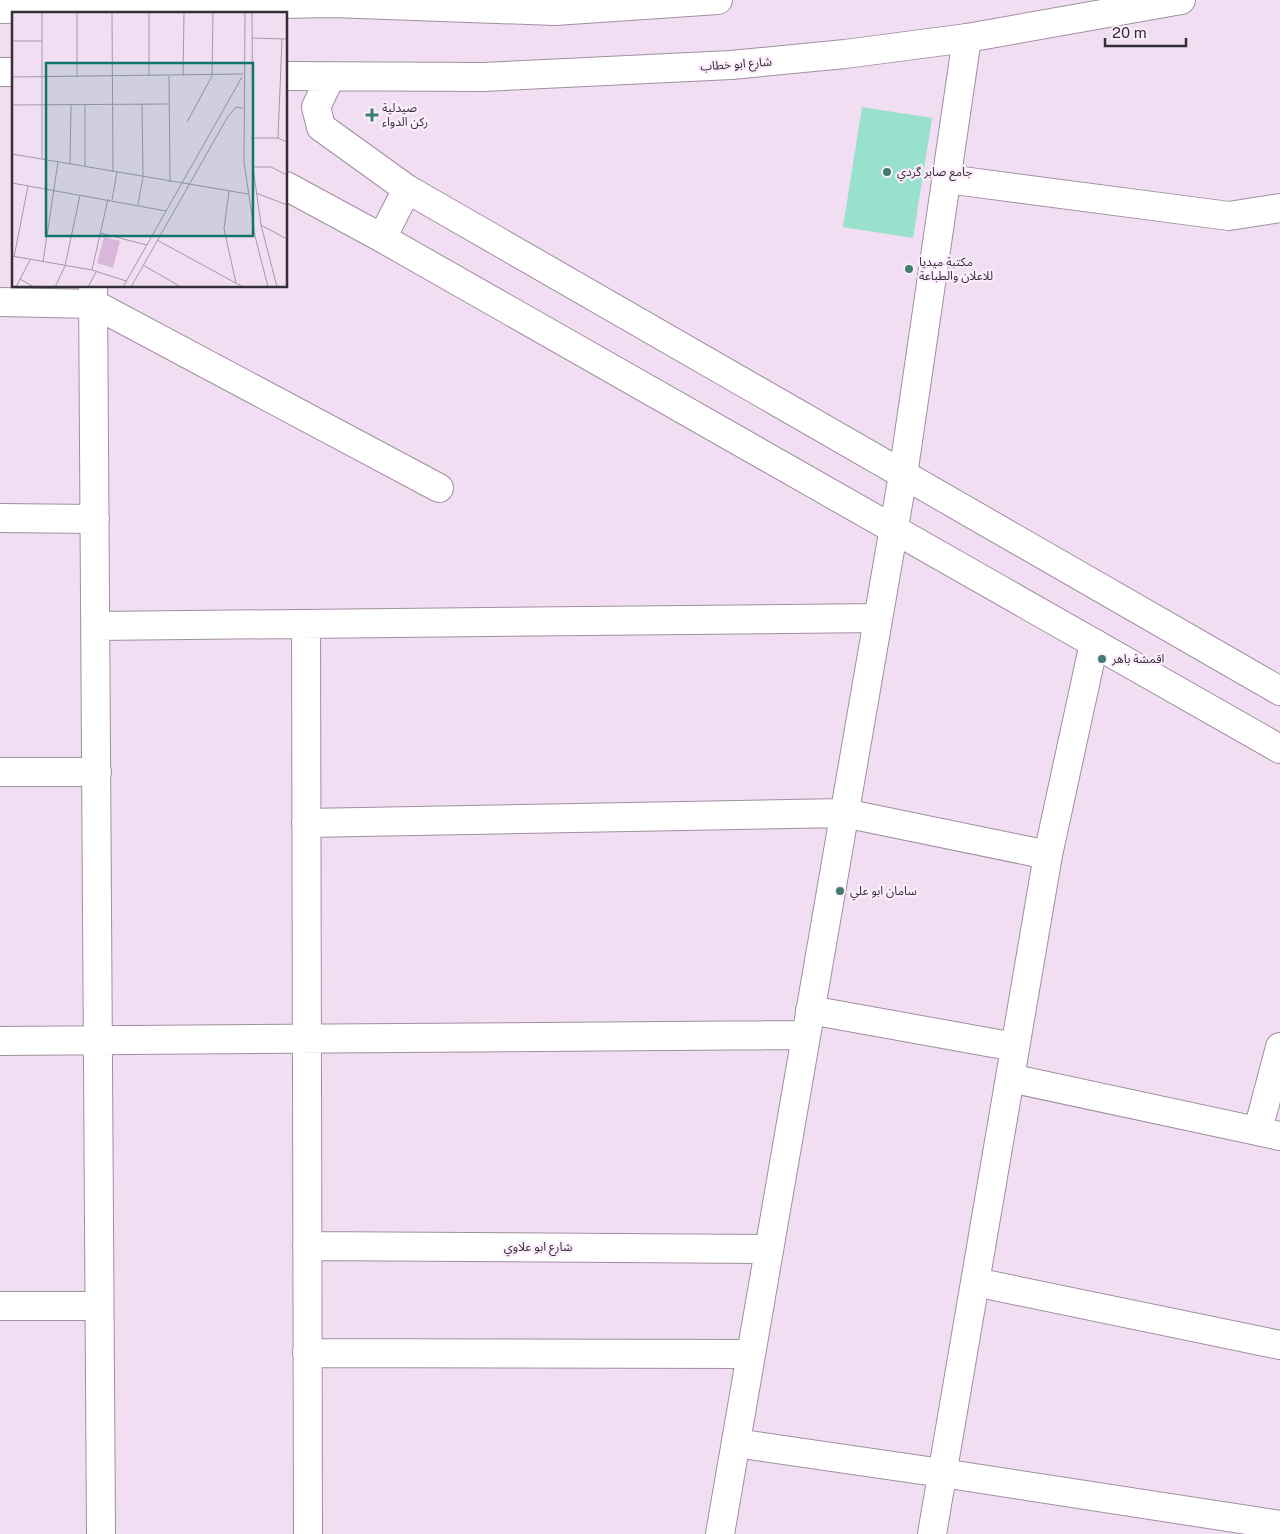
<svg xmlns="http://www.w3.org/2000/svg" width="1280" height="1534" font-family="'Public Sans','Noto Sans Arabic',sans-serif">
  <rect width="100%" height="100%" fill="#f1def2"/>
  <path fill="#98e1cd" d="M862,107L932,118L913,238L843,227Z"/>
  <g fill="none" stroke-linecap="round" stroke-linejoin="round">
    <g stroke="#a08fa1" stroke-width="30">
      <path id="street" d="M947,179L1229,216L1280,208
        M93,286L101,1534
        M0,302L94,304L439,488
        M0,518L95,519
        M306,624L308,1534
        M96,626L878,618
        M0,772H97
        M306,823L844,813L1048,855
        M810,1010L1015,1047
        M0,1041L806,1035
        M1010,1078L1280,1136
        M1258,1130L1280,1047
        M307,1246L769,1249
        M975,1282L1280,1345
        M0,1306H99
        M307,1353L751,1354
        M736,1443L942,1473L1280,1525
        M720,1534L903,475L967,38
        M932,1534L1048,855L1094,643"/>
    </g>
    <g stroke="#a08fa1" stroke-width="30">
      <path id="secondary" d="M0,9L332,3L555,11L718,0
        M0,72H14
        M286,76L483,77L731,65L845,54L967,38L1181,0
        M331,76L316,107L321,127L407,189L1280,691
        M286,186L382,238L1280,749
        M382,238L407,189"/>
    </g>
    <use href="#street" stroke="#fff" stroke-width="28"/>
    <use href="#secondary" stroke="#fff" stroke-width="28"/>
  </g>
  <g fill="#3d7e6e" stroke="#fcedfd" stroke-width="2">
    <path d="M369.5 107.5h5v5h5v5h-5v5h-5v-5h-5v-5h5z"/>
    <circle cx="887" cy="172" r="5"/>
    <circle cx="909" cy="269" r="5"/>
    <circle cx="1102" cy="659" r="5"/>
    <circle cx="840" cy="891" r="5"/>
  </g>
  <g text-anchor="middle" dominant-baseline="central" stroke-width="4.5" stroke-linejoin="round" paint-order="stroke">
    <g font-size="12" fill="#352e36" stroke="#fcedfd">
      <text transform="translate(736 64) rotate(-4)">شارع ابو خطاب</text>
      <text x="538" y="1247">شارع ابو علاوي</text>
    </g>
    <g font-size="12" fill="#352e36" stroke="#fcedfd" text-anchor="start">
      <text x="382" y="108">صيدلية<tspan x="382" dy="14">ركن الدواء</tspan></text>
      <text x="897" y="172">جامع صابر گردي</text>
      <text x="919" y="262">مكتبة ميديا<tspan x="919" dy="14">للاعلان والطباعة</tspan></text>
      <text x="1112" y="659">اقمشة باهر</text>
      <text x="850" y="891">سامان ابو علي</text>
    </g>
  </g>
  <g transform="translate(12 12)">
    <rect width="275" height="275" fill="#f1def2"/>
    <path d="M92,225L108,229L101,256L85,251Z" fill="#d9b7da"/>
    <path fill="none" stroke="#a698a7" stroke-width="1" d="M100,0L101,160M137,0V64M233,0L232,150L243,224L256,275M240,0L241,155L249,213L265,275M240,26L275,27M0,29H30M157,64L158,170M171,64L172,0M0,65L231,62M65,65V0M0,93L157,92M175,110L200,64L201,0M239,126H266L275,130M266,126L270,27M0,142L236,182M30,147V0M58,152L59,93M73,155V93M241,155H259L275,163M0,171L154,199M217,179L212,217L224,271M244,181L275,193M100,188L105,160M126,193L131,165L130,92M249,213L275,227M88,221L135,233M145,228L231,275M0,244L80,258L114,269M2,245L16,174M31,250L46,150M131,253L169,275M80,258L96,187M8,267L22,275M4,275L18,248M43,275L53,254L68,183M76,275L84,260M111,275L230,65M119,275L215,106L224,95L231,96"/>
    <path fill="#0f766e" fill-opacity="0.15" stroke="#0f766e" stroke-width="2.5" d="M34,51H241V224H34Z"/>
    <rect width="275" height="275" fill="none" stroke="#352e36" stroke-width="2.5"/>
  </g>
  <path d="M1105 38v8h81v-8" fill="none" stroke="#352e36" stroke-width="2.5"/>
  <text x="1112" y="38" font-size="15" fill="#352e36" stroke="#fcedfd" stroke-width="4" paint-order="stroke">20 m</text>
</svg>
